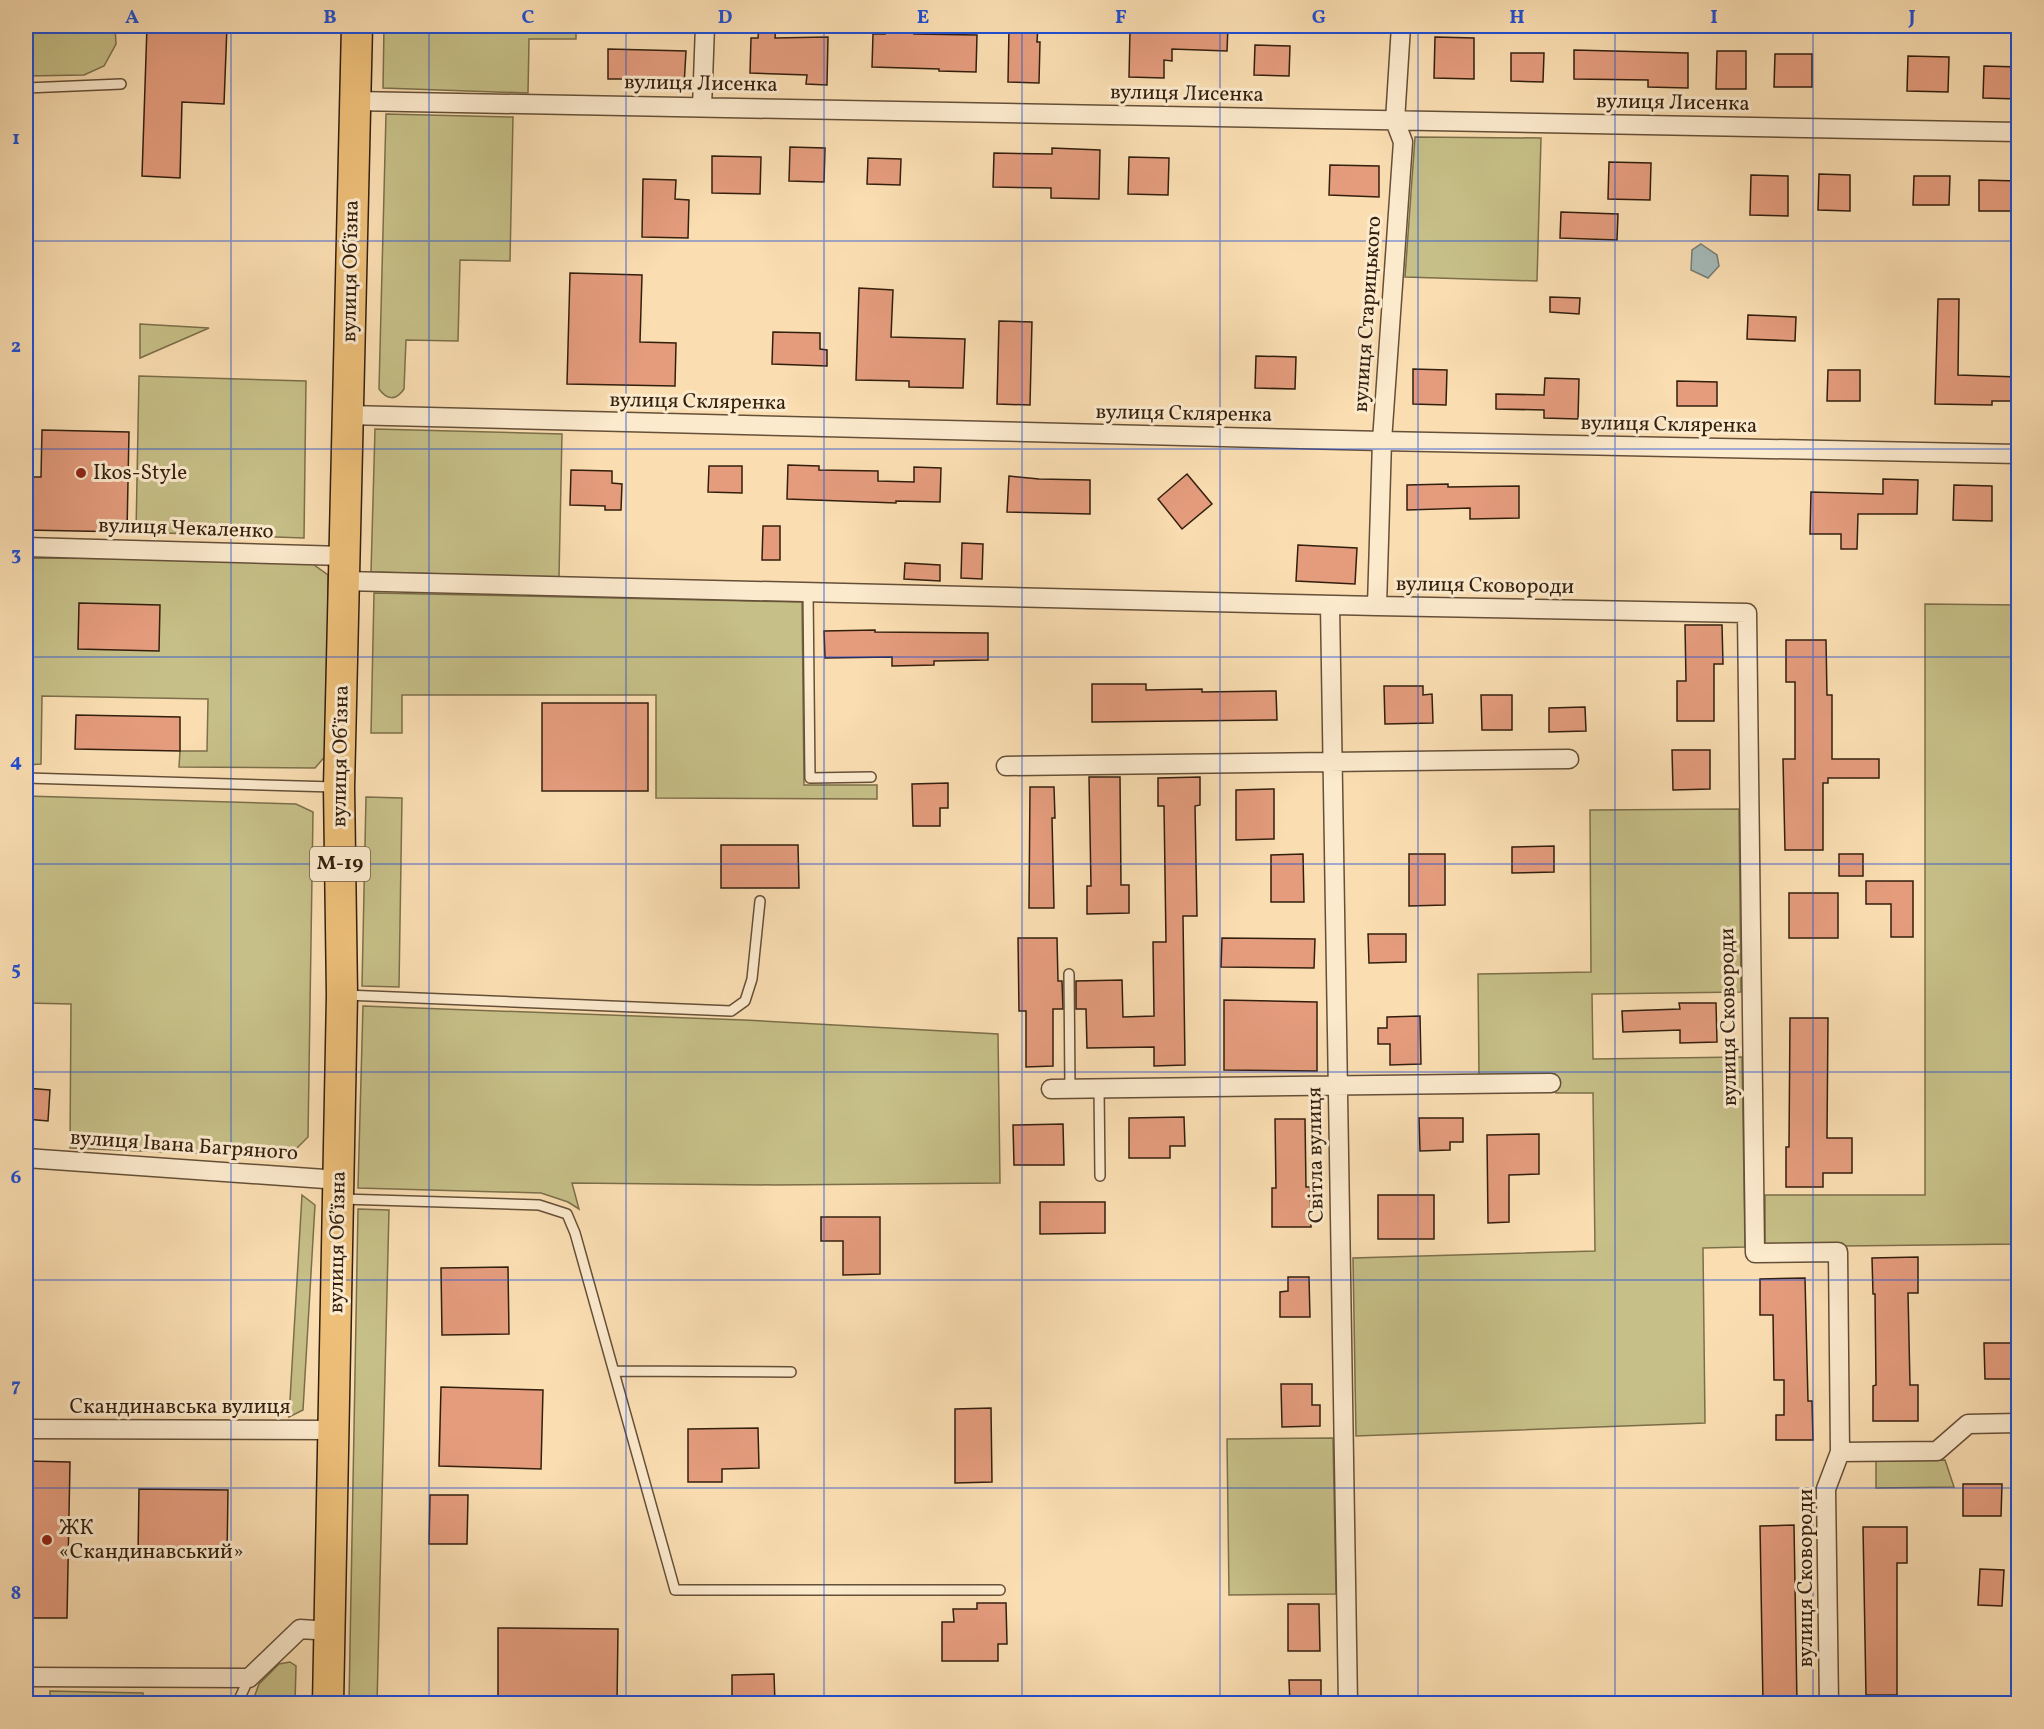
<svg xmlns="http://www.w3.org/2000/svg" width="2044" height="1729" font-family="Vollkorn,serif">
  <rect width="100%" height="100%" fill="#fadeb2"/>
  <filter id="stains"><feTurbulence type="fractalNoise" baseFrequency=".00333" numOctaves="4"/><feColorMatrix values="0 0 0 0 .2 0 0 0 0 .09 0 0 0 0 .02 0 0 0 .5 -.17"/></filter>
  <radialGradient id="worn" r=".72"><stop offset=".6" stop-color="#630" stop-opacity="0"/><stop offset="1" stop-color="#630" stop-opacity=".3"/></radialGradient>
  <path fill="#c6bf87" stroke="#7c6f4a" stroke-width="1.5" d="M26,26H115L116,44L104,66L84,75L26,76Z
    M384,26H576V39H529L528,93L383,88Z
    M386,114L513,117L510,261L460,260L458,341L406,340L404,389C396,401 387,400 379,389Z
    M1415,137L1541,138L1537,281L1405,277Z
    M140,324L209,328L140,358Z
    M139,376L306,381L304,538L136,532Z
    M375,429L562,434L559,577L371,572Z
    M26,558L307,560L328,575V753L315,768L179,767L180,751H207L208,699L42,696L41,764L26,765Z
    M374,593L802,602L804,785H877V799L656,798V695H402V733H371Z
    M1925,604L2018,605V1244L1765,1247V1195H1925Z
    M26,796L296,804L313,812L308,1137L288,1157L70,1148L71,1004L26,1003Z
    M366,797L402,798L399,987L362,986Z
    M1739,809L1741,992L1592,994L1593,1059L1742,1057L1745,1247L1703,1248L1705,1423L1356,1436L1353,1258L1595,1251L1593,1093H1556L1555,1074L1479,1075L1478,974L1591,972L1590,810Z
    M363,1006L744,1020L998,1034L1000,1183L775,1185L572,1183L579,1209L568,1202L541,1193L358,1188Z
    M302,1195L315,1205L303,1410L289,1417Z
    M358,1209L389,1210L377,1704L349,1703Z
    M1333,1438L1336,1594L1229,1595L1227,1439Z
    M1945,1460L1954,1487L1876,1488V1461Z
    M290,1662L296,1666L295,1703H252L259,1684L279,1664Z
    M50,1691L143,1693V1703H50Z"/>
  <path fill="#a4b9b8" stroke="#777b74" stroke-width="1.5" d="M1701,244L1717,255L1719,266L1708,278L1691,270L1692,250Z"/>
  <path fill="#e49c7d" stroke="#331f0e" stroke-width="1.5" d="M147,26H227L224,104L182,102L180,178L142,176Z
    M759,26H776L775,38L828,37L827,85L806,84L807,75L750,73L751,38H758Z
    M885,26H914V34L977,35L976,72L939,71V69L872,67L873,34H885Z
    M1009,26H1038L1037,42H1040L1039,83L1008,82Z
    M1192,26H1228L1227,51L1172,49V61L1164,60V78L1129,77L1130,29L1192,30Z
    M1435,37L1474,38V79L1434,78Z
    M1255,45L1290,46L1289,76L1254,75Z
    M608,49L686,51L684,86L667,85V79H608Z
    M1574,50L1688,53V88L1648,87V80L1574,79Z
    M1717,51H1746V89H1716Z
    M1511,53H1544L1543,82L1511,81Z
    M1775,54H1812V87H1774Z
    M1908,56L1949,57L1948,92L1907,91Z
    M1984,66L2019,67V99L1983,98Z
    M790,147L825,148L824,182L789,181Z
    M1052,148L1100,150L1099,199L1051,198V188L993,187L994,153L1052,154Z
    M712,156L761,157L760,194L712,193Z
    M1129,157L1169,158L1168,195L1128,194Z
    M868,158L901,159L900,185L867,184Z
    M1609,162L1651,163L1650,200L1608,199Z
    M1330,165L1379,166V197L1329,195Z
    M1819,174L1850,175V211L1818,210Z
    M1751,175L1788,176V216L1750,215Z
    M1914,176H1950L1949,205H1913Z
    M643,179L676,180L675,199L689,200L688,238L642,237Z
    M1979,180L2019,181V211H1979Z
    M1561,212L1618,214L1617,240L1560,238Z
    M570,273L642,275L640,342L676,343L675,386L567,384Z
    M859,288L893,290L891,337L965,339L963,388L909,387V381L856,380Z
    M1550,297L1580,298L1579,314L1550,312Z
    M1938,299H1959L1958,375L2019,377V401H1992V405L1935,404Z
    M1748,315L1796,317L1795,341L1747,339Z
    M999,321L1032,322L1030,405L997,404Z
    M773,332L820,333V349L827,350V366L772,364Z
    M1256,356L1296,357L1295,389L1255,388Z
    M1413,369L1447,370L1446,405L1413,404Z
    M1828,370H1860V401H1827Z
    M1545,378L1579,379L1578,419L1544,418V410L1496,409V394L1544,395Z
    M1677,381L1717,382V406H1677Z
    M42,430L129,432L127,532L26,530V477H41Z
    M788,465L819,466V470L878,471V481L914,482V467L941,468L940,502L896,501V503L787,499Z
    M709,466H742V493L708,492Z
    M571,470L612,471V483L622,484L621,510H605V506L570,505Z
    M1187,474L1212,504L1182,529L1158,499Z
    M1009,476L1039,479L1090,480V514L1007,512Z
    M1883,479L1918,480L1917,514H1858L1857,549H1841V534H1810L1811,492L1883,494Z
    M1448,484V487L1519,486V518L1470,519V508L1407,510V485Z
    M1954,485L1992,486V521L1953,520Z
    M763,526H780V560H762Z
    M962,543L983,544L982,579L961,578Z
    M1298,545L1357,548L1355,584L1296,581Z
    M905,563L940,565V581L904,579Z
    M79,603L160,605L159,651L78,649Z
    M1685,625H1722L1723,664H1714V721H1677V681H1686Z
    M875,630V632L988,633V660L934,661V665L892,666V657L825,658L824,631Z
    M1786,640H1826L1827,695H1832V759H1879V778H1828V783H1823V850H1785L1783,759H1795V682H1786Z
    M1092,684H1146V690L1202,689V692L1276,691L1277,720L1092,722Z
    M1384,686H1423V695L1432,694L1433,723L1385,724Z
    M1481,695H1512V730H1482Z
    M542,703H648V791H542Z
    M1585,707L1586,731L1549,732V708Z
    M76,715L180,717V751L75,749Z
    M1672,750H1710V789L1673,790Z
    M1089,777H1120L1121,885H1129V913L1087,914V886H1091Z
    M1200,777V805L1195,806L1197,916H1183L1185,1065L1154,1066V1047L1087,1048L1086,1009H1076V981L1122,980L1123,1017L1154,1016L1153,942H1166L1164,806H1158V778Z
    M948,783V808H940V826H913L912,784Z
    M1030,787H1054L1055,818H1052L1054,908H1029Z
    M1274,789V839L1236,840V790Z
    M721,845H798L799,888H721Z
    M1554,846V872L1512,873V847Z
    M1303,854L1304,902H1271V855Z
    M1409,854H1445V905L1409,906Z
    M1839,854H1863V876H1839Z
    M1866,881H1913V937H1891V904H1866Z
    M1789,893H1838V938H1789Z
    M1368,934H1406V962L1369,963Z
    M1018,938H1057L1058,981H1062L1063,1009H1053V1066L1026,1067V1011H1019Z
    M1222,938L1315,939L1314,968L1221,967Z
    M1224,1000L1317,1002V1071L1224,1070Z
    M1679,1003H1716L1717,1042L1680,1043V1030L1623,1032L1622,1011L1680,1009Z
    M1420,1016L1421,1064L1390,1065V1044H1378V1028H1387V1017Z
    M1790,1018H1828L1827,1138H1852V1173H1823V1187H1786V1147H1789Z
    M26,1088L50,1090L48,1121L26,1119Z
    M1184,1117L1185,1146H1170V1158H1129V1118Z
    M1419,1118H1463V1142H1450V1150L1420,1151Z
    M1275,1119H1305L1306,1187H1310L1311,1227H1272V1188H1276Z
    M1063,1124L1064,1165H1014L1013,1125Z
    M1539,1134V1174L1509,1175V1222L1488,1223L1487,1135Z
    M1378,1195H1434V1239H1378Z
    M1040,1202H1105V1233L1040,1234Z
    M821,1217H880V1274L843,1275V1241H821Z
    M1918,1257V1293H1908L1910,1385H1918V1421H1873V1386L1876,1385L1875,1294H1873L1872,1258Z
    M508,1267L509,1334L442,1335L441,1268Z
    M1288,1277H1309L1310,1317H1280V1292L1288,1291Z
    M1805,1278L1808,1401H1812L1813,1440H1776V1415H1784V1380H1774L1773,1315H1760V1279Z
    M1984,1343H2019V1379H1985Z
    M1281,1384H1312V1405H1320V1426L1282,1427Z
    M441,1387L543,1390L541,1469L439,1466Z
    M991,1408L992,1482L955,1483V1409Z
    M758,1428L759,1468L722,1469V1482H688V1429Z
    M26,1461L70,1462L67,1618H26Z
    M1963,1484H2002L2001,1516H1963Z
    M139,1489L228,1490L227,1558L138,1556Z
    M430,1495H468L467,1544H429Z
    M1794,1525L1797,1704H1763L1760,1526Z
    M1863,1527H1907V1563H1897V1695H1866Z
    M1980,1569L2004,1570L2002,1606L1978,1605Z
    M977,1603H1006L1007,1644H998V1661H942V1622H954L953,1609H977Z
    M1288,1604H1319L1320,1651H1288Z
    M498,1628L618,1629L617,1704H498Z
    M774,1674L775,1704H732V1675Z
    M1289,1680H1321V1704H1290Z"/>
  <g fill="none" stroke-linecap="round" stroke-linejoin="round">
    <g stroke="#654f37" stroke-width="12">
      <path id="service" d="M26,88L121,84
        M808,592L810,778L871,777
        M26,778L334,787
        M1069,974L1070,1089
        M345,995L731,1011L745,1001L752,979L760,901
        M1099,1088L1100,1176
        M341,1199L539,1205L567,1214L575,1233L675,1590H1000
        M614,1371L791,1372
        M237,1704L249,1678"/>
    </g>
    <g stroke="#654f37" stroke-width="21">
      <path id="minor" d="M355,101L2018,132
        M702,107L705,26
        M348,415L1382,441L2018,454
        M26,547L344,556
        M344,581L1377,606L1747,613L1755,1253L1838,1252L1840,1452L1826,1489L1829,1704
        M1330,605L1348,1704
        M1377,606L1382,441L1403,142L1395,121L1401,26
        M1006,766L1569,759
        M1051,1089L1551,1083
        M26,1158L339,1180
        M26,1429L335,1430
        M1840,1452L1937,1451L1968,1424L2018,1423
        M26,1677L249,1678L300,1629L330,1631"/>
    </g>
    <g stroke="#331f0e" stroke-width="33">
      <path id="trunk" d="M328,1704L342,995L339,787L357,26"/>
    </g>
    <use href="#service" stroke="#fceacd" stroke-width="9"/>
    <use href="#minor" stroke="#fceacd" stroke-width="18"/>
    <use href="#trunk" stroke="#edbf79" stroke-width="30"/>
  </g>
  <path fill="none" stroke="#1d4ed8" stroke-width="1.5" stroke-opacity="0.55" d="M231,26V1704M429,26V1704M626,26V1704M824,26V1704M1022,26V1704M1220,26V1704M1418,26V1704M1615,26V1704M1813,26V1704M26,241H2018M26,449H2018M26,657H2018M26,864H2018M26,1072H2018M26,1280H2018M26,1488H2018"/>
  <g fill="#8f2418" stroke="#fceacd" stroke-width="2">
    <circle cx="81" cy="473" r="6"/>
    <circle cx="47" cy="1540" r="6"/>
  </g>
  <g text-anchor="middle" dominant-baseline="central" stroke-width="6" stroke-linejoin="round" paint-order="stroke">
    <rect fill="#fceacd" stroke="#6f5c47" stroke-width="1.5" x="310" y="847" width="60" height="34" rx="4.5"/>
    <g font-size="20" font-weight="bold" fill="#331f0e">
      <text x="340" y="864">М-19</text>
    </g>
    <g font-size="21" fill="#331f0e" stroke="#fceacd">
      <text transform="translate(701 84) rotate(1)">вулиця Лисенка</text>
      <text transform="translate(1187 94) rotate(1)">вулиця Лисенка</text>
      <text transform="translate(1673 103) rotate(1)">вулиця Лисенка</text>
      <text transform="translate(351 271) rotate(-89)">вулиця Об’їзна</text>
      <text transform="translate(1368 314) rotate(-86)">вулиця Старицького</text>
      <text transform="translate(698 402) rotate(1)">вулиця Скляренка</text>
      <text transform="translate(1184 414) rotate(1)">вулиця Скляренка</text>
      <text transform="translate(1669 425) rotate(1)">вулиця Скляренка</text>
      <text transform="translate(186 529) rotate(2)">вулиця Чекаленко</text>
      <text transform="translate(1485 586) rotate(1)">вулиця Сковороди</text>
      <text transform="translate(341 756) rotate(-89)">вулиця Об’їзна</text>
      <text transform="translate(1729 1017) rotate(-91)">вулиця Сковороди</text>
      <text transform="translate(184 1146) rotate(4)">вулиця Івана Багряного</text>
      <text transform="translate(1316 1155) rotate(-91)">Світла вулиця</text>
      <text transform="translate(338 1242) rotate(-89)">вулиця Об’їзна</text>
      <text x="180" y="1407">Скандинавська вулиця</text>
      <text transform="translate(1806 1578) rotate(-90)">вулиця Сковороди</text>
    </g>
    <g font-size="21" fill="#331f0e" stroke="#fceacd" text-anchor="start">
      <text x="93" y="473">Ikos-Style</text>
      <text x="59" y="1528">ЖК<tspan x="59" dy="24">«Скандинавський»</tspan></text>
    </g>
  </g>
  <rect width="2044" height="1729" fill="none" stroke="#fadeb2" stroke-width="66"/>
  <rect x="33" y="33" width="1978" height="1663" fill="none" stroke="#1d4ed8" stroke-width="2"/>
  <g font-size="20" text-anchor="middle" font-weight="bold" fill="#1d4ed8">
    <text x="132" y="23">A</text>
    <text x="330" y="23">B</text>
    <text x="528" y="23">C</text>
    <text x="725" y="23">D</text>
    <text x="923" y="23">E</text>
    <text x="1121" y="23">F</text>
    <text x="1319" y="23">G</text>
    <text x="1517" y="23">H</text>
    <text x="1714" y="23">I</text>
    <text x="1912" y="23">J</text>
    <text x="16" y="144">1</text>
    <text x="16" y="352">2</text>
    <text x="16" y="560">3</text>
    <text x="16" y="767">4</text>
    <text x="16" y="975">5</text>
    <text x="16" y="1183">6</text>
    <text x="16" y="1391">7</text>
    <text x="16" y="1599">8</text>
  </g>
  <rect width="100%" height="100%" filter="url(#stains)"/>
  <rect width="100%" height="100%" fill="url(#worn)"/>
</svg>
